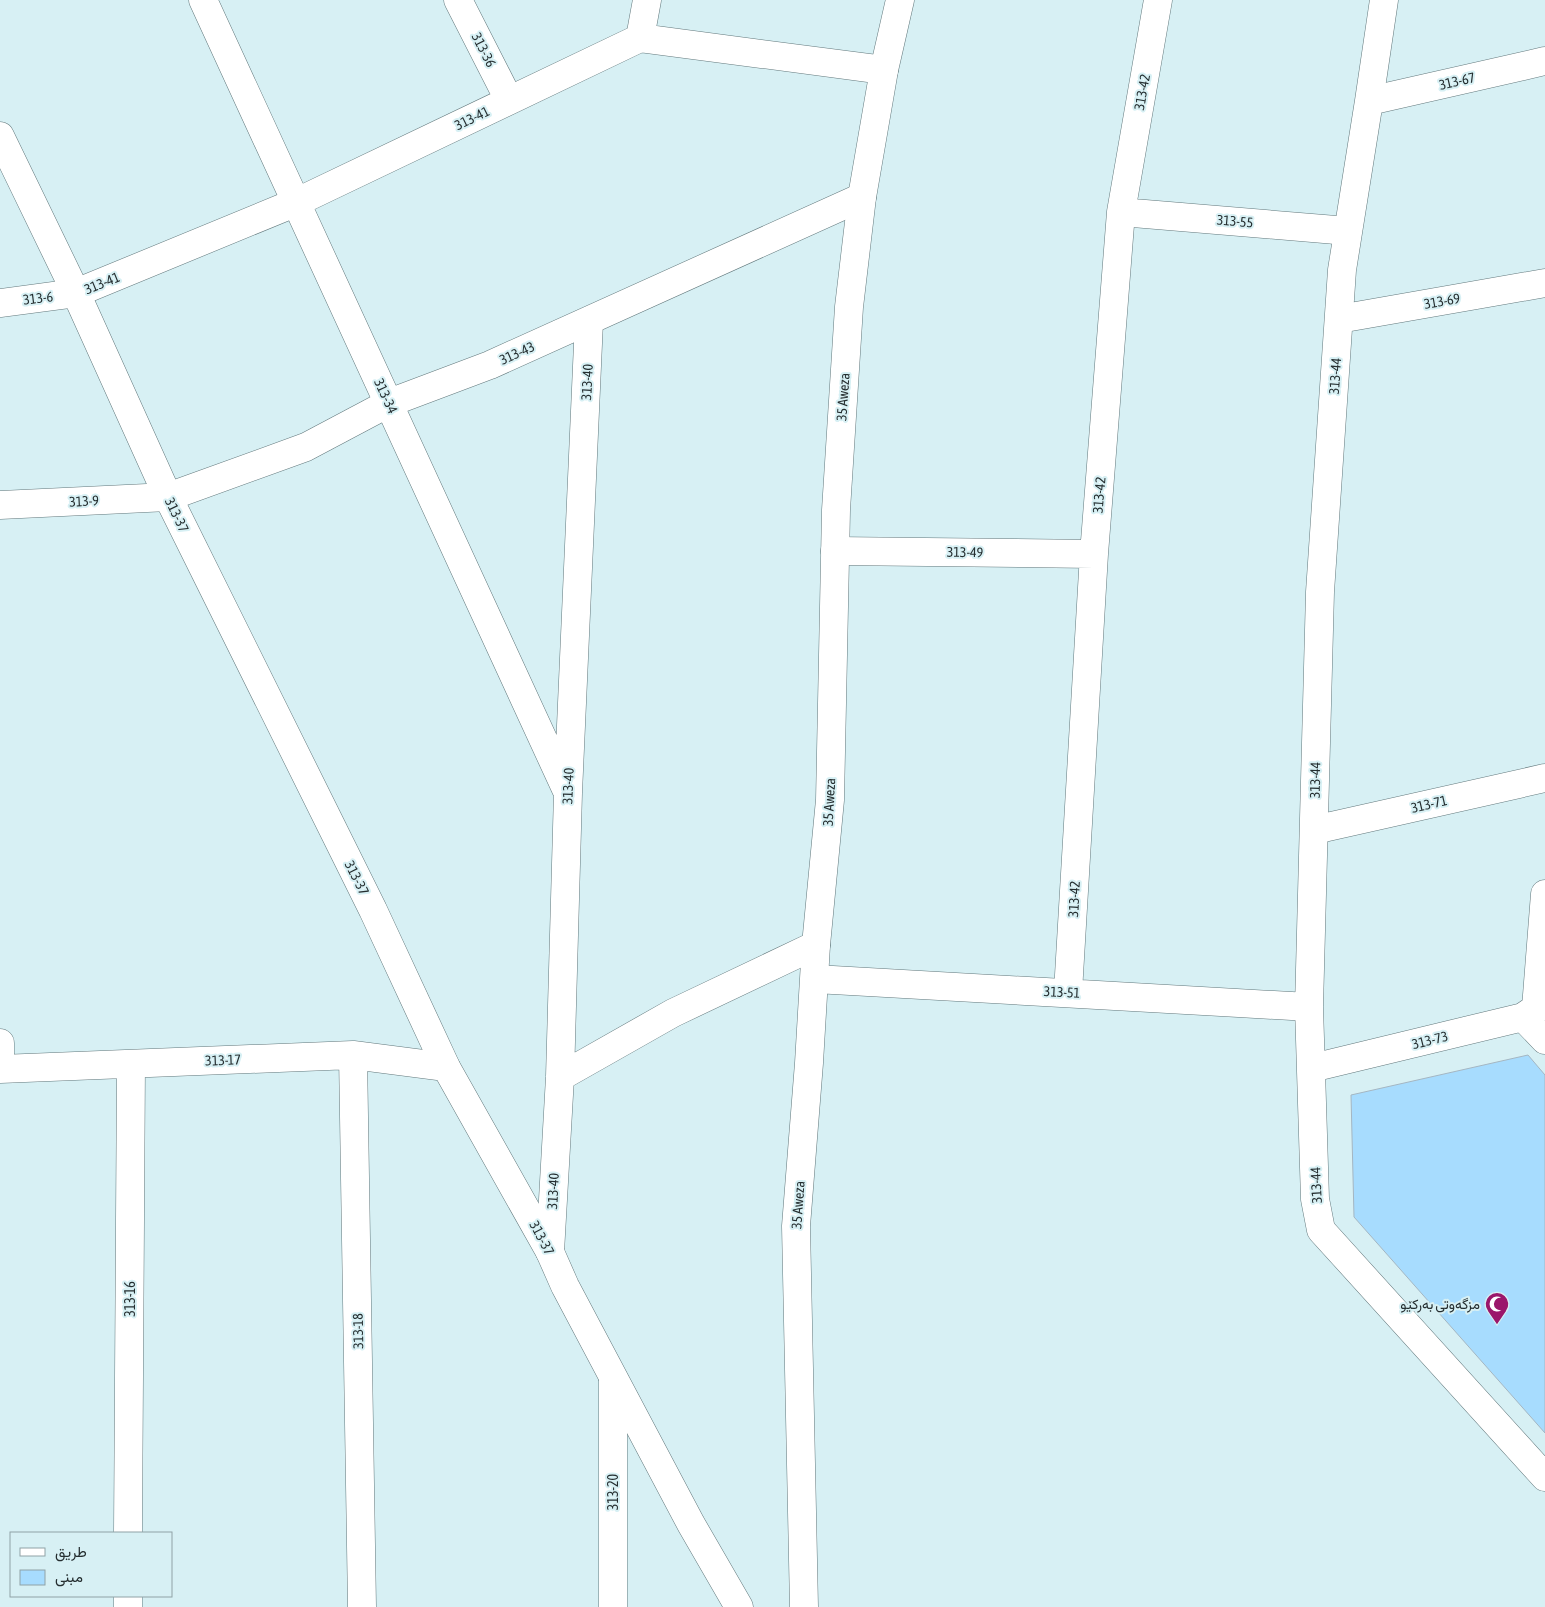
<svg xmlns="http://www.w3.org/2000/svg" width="1545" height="1607" font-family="'Asap Condensed',Vazirmatn,sans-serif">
  <rect width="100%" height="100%" fill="#d7f0f4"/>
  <path fill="#a7dcfe" stroke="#a4b6c2" d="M1528,1055L1545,1075V1433L1354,1217L1351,1095Z"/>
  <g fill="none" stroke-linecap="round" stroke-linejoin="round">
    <g stroke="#62787c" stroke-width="29">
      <path id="minor" d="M203,0L566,789
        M458,0L509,100
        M1384,0L1369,101L1342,270L1320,592L1309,1007L1315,1199L1321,1230L1545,1477
        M640,38L647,0
        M1369,101L1545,61
        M1121,212L1348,231
        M0,303L76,293L297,202L640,38L884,70
        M1339,319L1545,283
        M0,505L168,497L306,447L389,403L490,365L862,197
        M835,551L1094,554
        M1314,830L1545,778
        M815,979L1309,1007
        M1068,992L1094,554L1121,212L1158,0
        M1536,1008L1545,894
        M1523,1017L1545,1040
        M0,1043V1069
        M353,1055L362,1607
        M1312,1068L1523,1017L1536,1008L1545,1006
        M0,1069L353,1055L446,1067
        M560,1077L673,1013L816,945
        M550,1252L560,1077L568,793L589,321
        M613,1378V1607
        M128,1533L131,1064
        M128,1607V1596"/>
    </g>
    <g stroke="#62787c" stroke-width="29">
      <path id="tertiary" d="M0,136L76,293L168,497L373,910L446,1067L550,1252L565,1286L691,1524L739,1607
        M804,1607L796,1226L809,1063L816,945L830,800L836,510L849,307L862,197L884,70L900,0"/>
    </g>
    <use href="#minor" stroke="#fff" stroke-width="28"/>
    <use href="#tertiary" stroke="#fff" stroke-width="28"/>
  </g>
  <defs>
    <g id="mosque-pin" transform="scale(1.25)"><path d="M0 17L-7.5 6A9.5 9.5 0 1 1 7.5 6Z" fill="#9b176b" stroke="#d7f0f4"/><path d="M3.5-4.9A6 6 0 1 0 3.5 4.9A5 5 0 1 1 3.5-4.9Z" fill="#fff"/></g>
  </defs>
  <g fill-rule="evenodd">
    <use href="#mosque-pin" x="1497" y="1304"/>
  </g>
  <g text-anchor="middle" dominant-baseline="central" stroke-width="4" stroke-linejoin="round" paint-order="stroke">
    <g font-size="14" fill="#252e30" stroke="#d7f0f4">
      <text transform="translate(484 50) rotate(63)">313-36</text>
      <text transform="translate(1457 81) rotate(-13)">313-67</text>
      <text transform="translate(1142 92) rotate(-80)">313-42</text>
      <text transform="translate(472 118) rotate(-26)">313-41</text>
      <text transform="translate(1235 221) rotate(5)">313-55</text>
      <text transform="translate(102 283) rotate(-22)">313-41</text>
      <text transform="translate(38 298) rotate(-7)">313-6</text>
      <text transform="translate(1442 301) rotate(-10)">313-69</text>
      <text transform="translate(517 353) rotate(-24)">313-43</text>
      <text transform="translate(1335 376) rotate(-86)">313-44</text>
      <text transform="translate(587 382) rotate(-87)">313-40</text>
      <text transform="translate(386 396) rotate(65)">313-34</text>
      <text transform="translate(843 397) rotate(-86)">35 Aweza</text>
      <text transform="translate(1099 495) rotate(-85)">313-42</text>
      <text transform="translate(84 501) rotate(-3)">313-9</text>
      <text transform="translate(177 515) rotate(64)">313-37</text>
      <text transform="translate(965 552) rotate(1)">313-49</text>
      <text transform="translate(1315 780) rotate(-89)">313-44</text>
      <text transform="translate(568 786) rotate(-88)">313-40</text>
      <text transform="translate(829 802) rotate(-87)">35 Aweza</text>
      <text transform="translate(1429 804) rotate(-13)">313-71</text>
      <text transform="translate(357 878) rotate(63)">313-37</text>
      <text transform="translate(1074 899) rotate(-87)">313-42</text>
      <text transform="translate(1062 992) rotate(3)">313-51</text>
      <text transform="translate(1430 1040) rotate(-14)">313-73</text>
      <text transform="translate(223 1060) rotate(-2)">313-17</text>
      <text transform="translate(1316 1185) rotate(-93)">313-44</text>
      <text transform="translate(553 1191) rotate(-87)">313-40</text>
      <text transform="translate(798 1205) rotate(-86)">35 Aweza</text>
      <text transform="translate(542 1238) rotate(62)">313-37</text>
      <text transform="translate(130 1299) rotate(-90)">313-16</text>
      <text transform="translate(358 1331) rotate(-91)">313-18</text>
      <text transform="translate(613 1492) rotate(-90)">313-20</text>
    </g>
    <g font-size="14" fill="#252e30" stroke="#d7f0f4" text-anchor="end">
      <text x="1480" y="1304">مزگەوتی بەرکێو</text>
    </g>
  </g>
  <rect x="10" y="1532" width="162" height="65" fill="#d7f0f4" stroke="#90a2a6"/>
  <rect x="20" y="1548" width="25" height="8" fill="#ffffff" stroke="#90a2a6"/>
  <text x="55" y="1557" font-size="15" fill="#252e30">طريق</text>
  <rect x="20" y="1570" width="25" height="15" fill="#a7dcfe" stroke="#90a2a6"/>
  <text x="55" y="1582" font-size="15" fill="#252e30">مبنى</text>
</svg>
